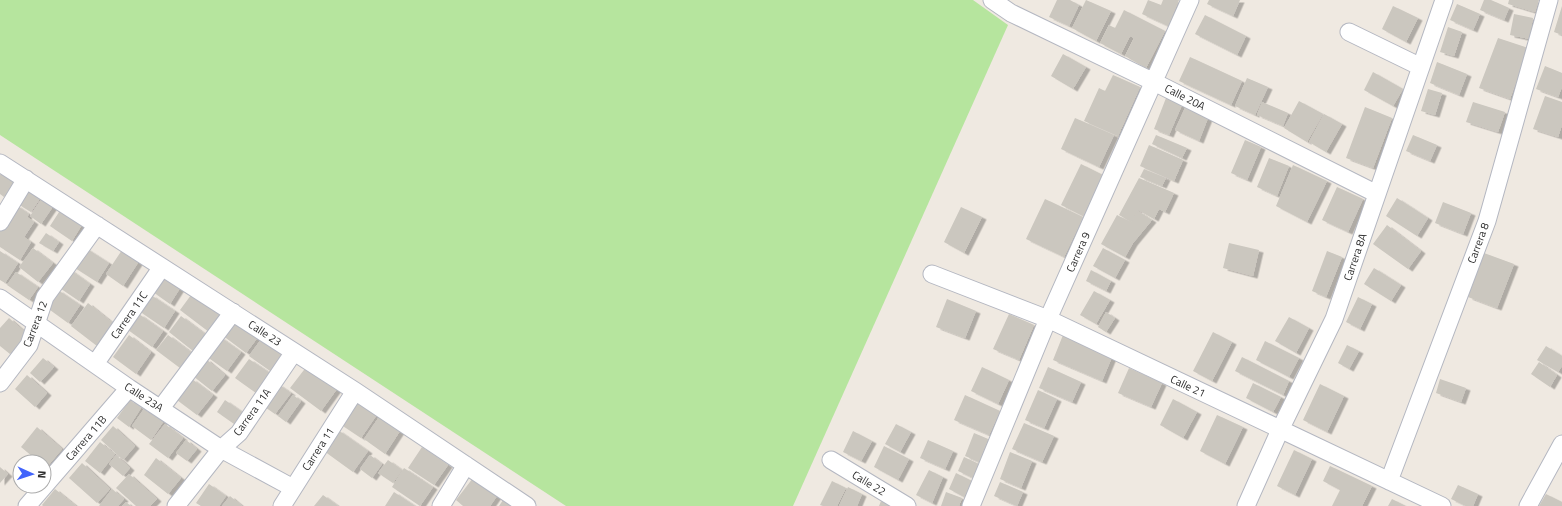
<svg xmlns="http://www.w3.org/2000/svg" width="1562" height="506" font-family="'Titillium Web',sans-serif">
  <defs>
    <filter id="shadow"><feDropShadow dx="4.5" dy="2.5" stdDeviation="0" flood-color="#0004"/></filter>
  </defs>
  <rect width="100%" height="100%" fill="#efe9e1"/>
  <path fill="#b6e59e" d="M0,0H973L1008,25L793,506H566L0,135Z"/>
  <path fill="#cbc7bf" filter="url(#shadow)" d="M1057,0H1070L1079,5L1069,26L1049,17Z
    M1086,0L1111,11L1096,41L1072,28Z
    M1148,0L1161,5L1163,0H1179L1168,26L1142,14Z
    M1209,0H1240L1233,16L1207,4Z
    M1484,0H1491L1509,8L1504,20L1480,10Z
    M1509,0H1539L1535,12L1508,4Z
    M1457,4L1480,14L1473,30L1450,20Z
    M1393,6L1418,18L1406,42L1382,29Z
    M1562,6V35L1554,32Z
    M1124,10L1165,31L1146,68L1125,56L1134,38L1130,36L1121,54L1100,43L1109,25L1115,28Z
    M1514,14L1533,18L1529,39L1510,35Z
    M1205,15L1246,36L1237,55L1195,34Z
    M1448,27L1462,32L1454,56L1440,52Z
    M1498,38L1528,48L1510,99L1479,88Z
    M1063,54L1086,67L1073,89L1051,76Z
    M1190,57L1242,81L1231,105L1179,81Z
    M1437,62L1467,74L1459,95L1430,83Z
    M1545,66L1562,73V87L1558,97L1536,89Z
    M1373,72L1403,89L1393,106L1364,90Z
    M1113,75L1140,87L1118,136L1084,121L1099,88L1105,91Z
    M1247,78L1268,87L1255,115L1235,106Z
    M1428,89L1442,93L1435,115L1421,111Z
    M1545,96L1562,102V125L1558,137L1533,129Z
    M1166,98L1182,105L1169,135L1154,129Z
    M1299,101L1323,114L1307,142L1284,128Z
    M1262,102L1288,113L1283,126L1257,115Z
    M1473,102L1505,112L1498,132L1466,122Z
    M1365,107L1392,118L1373,168L1346,158Z
    M1185,108L1208,118L1199,141L1175,130Z
    M1324,114L1342,124L1326,152L1309,142Z
    M1075,118L1114,135L1099,167L1061,149Z
    M1156,135L1187,148L1182,158L1152,144Z
    M1413,135L1437,145L1430,161L1406,151Z
    M1245,140L1261,147L1247,180L1231,173Z
    M1149,145L1183,160L1174,181L1140,166Z
    M1269,158L1289,166L1277,196L1257,187Z
    M1081,164L1103,175L1083,216L1061,205Z
    M1293,165L1327,181L1307,222L1276,206Z
    M1144,169L1166,178L1162,186L1140,177Z
    M3,171L16,181L4,197L0,194V175Z
    M1139,178L1174,193L1165,212L1159,209L1154,219L1138,210L1131,222L1119,215Z
    M1337,187L1363,199L1348,232L1322,220Z
    M28,189L41,197L31,212L18,204Z
    M42,198L54,205L41,224L30,216Z
    M1397,198L1428,218L1417,236L1386,216Z
    M1045,199L1083,217L1064,257L1026,239Z
    M1443,202L1471,213L1463,234L1435,223Z
    M16,205L29,214L27,217L34,222L24,237L31,242L20,260L0,247V230Z
    M961,207L982,217L964,253L944,242Z
    M61,209L83,223L72,241L50,226Z
    M1138,211L1152,220L1133,243L1125,257L1101,244L1117,215L1131,222L1130,224Z
    M1387,225L1421,251L1408,269L1373,244Z
    M46,233L59,242L53,251L39,243Z
    M1229,243L1259,250L1253,276L1223,268Z
    M84,247L109,263L97,282L72,266Z
    M124,247L141,258L123,286L106,274Z
    M33,248L53,263L38,282L19,267Z
    M1103,248L1125,260L1115,278L1093,266Z
    M0,251L18,263L5,283L0,280Z
    M1327,251L1342,257L1326,297L1312,291Z
    M1484,253L1514,264L1497,308L1468,297Z
    M1374,268L1401,285L1391,301L1364,284Z
    M69,269L90,284L79,301L57,286Z
    M1091,270L1111,281L1106,291L1086,281Z
    M16,272L38,287L29,300L7,285Z
    M166,274L182,285L170,304L153,292Z
    M58,290L80,305L68,323L46,307Z
    M194,291L223,313L209,332L180,310Z
    M1094,291L1110,300L1096,324L1080,315Z
    M151,295L175,311L164,328L139,311Z
    M1358,297L1372,304L1360,329L1346,322Z
    M947,299L976,311L965,338L936,327Z
    M88,303L114,324L97,346L71,326Z
    M1106,312L1115,318L1106,332L1098,327Z
    M139,314L163,331L152,347L128,330Z
    M1009,314L1034,325L1019,360L993,349Z
    M181,316L205,334L193,351L169,332Z
    M1289,317L1309,328L1296,353L1275,341Z
    M9,318L27,334L10,354L0,346V328Z
    M234,319L258,337L246,353L222,335Z
    M1213,332L1232,342L1212,381L1193,371Z
    M129,335L151,352L136,374L113,357Z
    M168,335L192,353L180,368L156,350Z
    M1063,335L1112,357L1102,381L1053,360Z
    M220,337L241,352L227,371L206,356Z
    M262,338L286,355L273,373L249,356Z
    M1265,341L1299,358L1289,377L1256,360Z
    M1347,345L1359,351L1349,369L1338,363Z
    M1546,346L1562,356V366L1558,372L1537,360Z
    M1242,357L1289,381L1283,395L1235,371Z
    M43,358L54,367L40,382L30,373Z
    M206,359L225,375L212,391L193,376Z
    M249,359L273,375L259,395L235,378Z
    M1539,362L1557,375L1550,387L1531,374Z
    M307,366L337,389L321,411L290,388Z
    M982,367L1009,380L998,404L971,391Z
    M1048,367L1081,382L1072,402L1039,388Z
    M1129,368L1162,383L1151,407L1118,393Z
    M27,375L47,393L35,407L15,389Z
    M192,379L213,395L197,415L177,400Z
    M1440,379L1466,388L1461,402L1436,393Z
    M1253,383L1281,397L1273,412L1246,398Z
    M278,384L291,393L275,414L262,405Z
    M1320,384L1344,396L1327,432L1303,420Z
    M1038,390L1057,399L1044,428L1025,420Z
    M293,395L301,401L286,422L278,416Z
    M965,395L1000,411L989,435L954,420Z
    M1173,399L1197,412L1183,438L1160,425Z
    M130,400L141,408L129,427L117,418Z
    M225,400L245,414L237,426L217,412Z
    M356,402L376,416L361,438L340,424Z
    M144,409L163,422L151,440L132,426Z
    M1217,415L1243,427L1225,464L1200,451Z
    M379,417L400,431L385,454L364,439Z
    M1024,423L1054,436L1042,462L1012,449Z
    M165,424L183,438L168,458L149,444Z
    M896,424L911,432L900,452L885,444Z
    M113,426L135,446L123,460L101,440Z
    M37,427L62,449L46,468L44,466V462H39L21,447Z
    M338,430L368,451L353,472L324,451Z
    M853,431L872,441L861,461L843,452Z
    M974,433L988,439L979,462L965,456Z
    M186,440L197,449L187,461L176,453Z
    M928,440L953,451L945,469L920,458Z
    M100,442L115,454L100,473L85,461Z
    M884,446L909,459L898,480L874,467Z
    M422,447L448,465L434,485L408,468Z
    M1294,450L1312,459L1295,495L1277,486Z
    M1010,452L1032,461L1021,488L1000,479Z
    M116,455L130,468L123,476L109,464Z
    M370,455L382,464L372,478L360,469Z
    M964,457L979,464L973,478L958,471Z
    M156,458L181,478L168,494L144,475Z
    M388,460L402,470L393,483L378,473Z
    M82,463L110,489L97,503L69,478Z
    M1330,466L1372,486L1362,506H1332L1340,490L1323,481Z
    M0,467L8,474L0,483Z
    M404,468L433,487L420,506L392,487Z
    M929,470L943,477L932,503L916,495Z
    M956,473L972,481L964,497L949,489Z
    M129,474L157,499L150,506H136L116,488Z
    M473,478L497,496L490,506H463L456,500Z
    M832,481L846,488L837,506H823L820,505Z
    M1000,482L1023,492L1017,506L994,496Z
    M209,484L226,496L219,506H201L196,503Z
    M1458,485L1478,494L1473,506H1466L1451,499Z
    M848,487L862,494L857,506H839Z
    M55,489L76,506H43L42,505Z
    M112,489L124,499L118,506H99Z
    M394,492L415,506H385Z
    M946,492L962,498L959,506H941Z
    M1546,494L1562,502V506H1539Z
    M323,495L338,506H314Z
    M230,496L242,506H222Z
    M1392,499L1406,506H1388Z
    M503,500L511,506H499Z
    M881,501L892,506H879Z
    M126,502L131,506H122Z"/>
  <g fill="none" stroke-linecap="round" stroke-linejoin="round">
    <g stroke="#b4b7c1" stroke-width="19">
      <path id="street" d="M992,0L1011,13L1154,82L1377,194
        M1349,32L1421,67
        M0,163L355,391L527,506
        M0,222L26,179
        M932,274L1048,319L1442,506
        M0,298L129,388L221,449L293,488
        M95,364L162,267
        M0,383L29,345L45,297L97,225
        M161,408L233,312
        M831,460L907,506
        M1389,481L1487,221L1549,0
        M27,506L129,388
        M176,506L221,449L239,433L294,352
        M282,506L355,391
        M441,506L466,465
        M971,506L1048,319L1190,0
        M1246,506L1280,430L1334,319L1444,0
        M1528,506L1562,444"/>
    </g>
    <use href="#street" stroke="#fff" stroke-width="17"/>
  </g>
  <g text-anchor="middle" dominant-baseline="central" stroke-width="3.5" stroke-linejoin="round" paint-order="stroke">
    <g font-size="11" fill="#2e2e2e" stroke="#fff">
      <text transform="translate(1185 97) rotate(27)">Calle 20A</text>
      <text transform="translate(1478 243) rotate(-70)">Carrera 8</text>
      <text transform="translate(1078 252) rotate(-66)">Carrera 9</text>
      <text transform="translate(1355 257) rotate(-71)">Carrera 8A</text>
      <text transform="translate(129 315) rotate(-55)">Carrera 11C</text>
      <text transform="translate(35 324) rotate(-69)">Carrera 12</text>
      <text transform="translate(265 333) rotate(33)">Calle 23</text>
      <text transform="translate(1188 386) rotate(25)">Calle 21</text>
      <text transform="translate(144 397) rotate(33)">Calle 23A</text>
      <text transform="translate(252 412) rotate(-54)">Carrera 11A</text>
      <text transform="translate(86 438) rotate(-49)">Carrera 11B</text>
      <text transform="translate(318 449) rotate(-57)">Carrera 11</text>
      <text transform="translate(869 483) rotate(31)">Calle 22</text>
    </g>
  </g>
  <g transform="translate(32 474) rotate(93)"><circle r="19" fill="#ffffff" stroke="#ababab"/>
  <path d="M0-3L7 15L0 10L-7 15Z" fill="#4264fb"/>
  <text y="-6" font-size="11" font-weight="bold" text-anchor="middle" fill="#2e2e2e">N</text>
  </g>
</svg>
